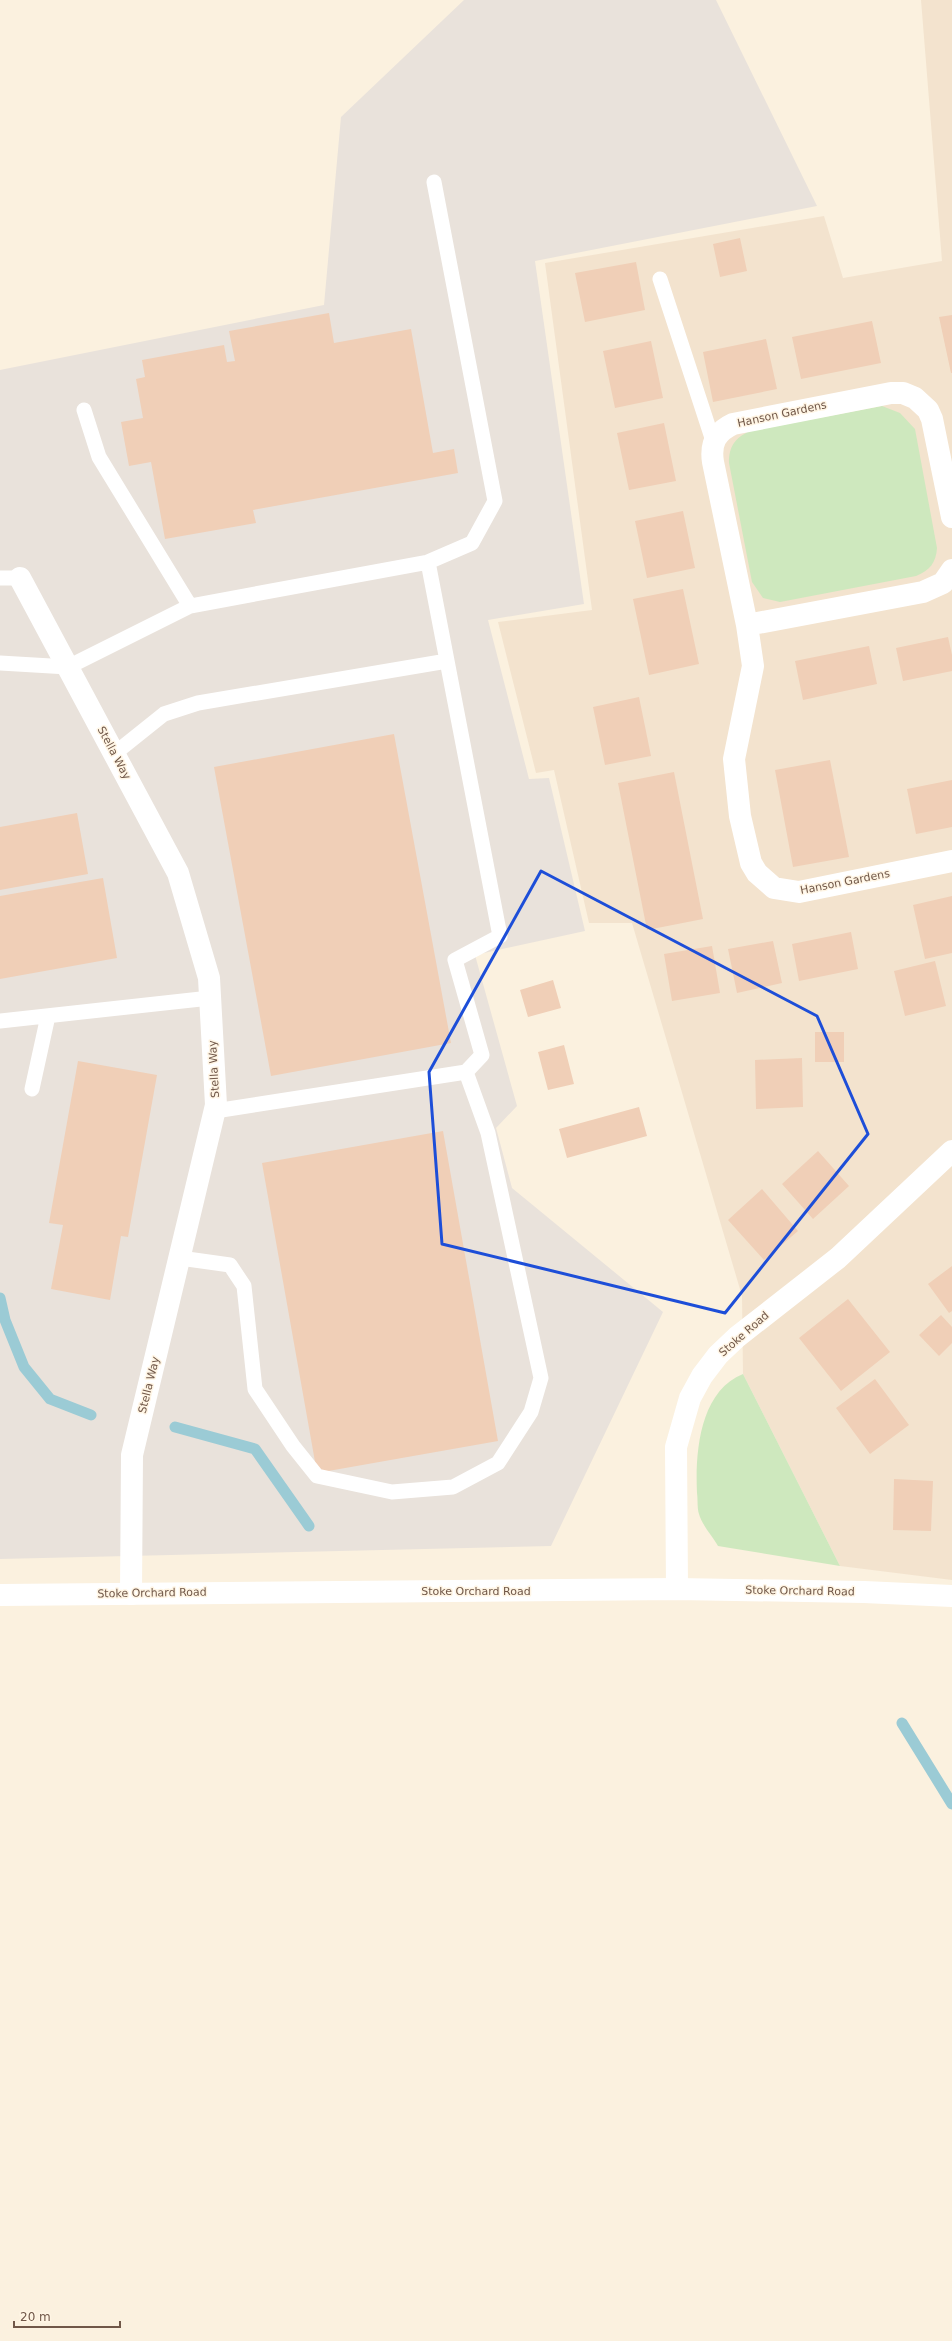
<svg xmlns="http://www.w3.org/2000/svg" width="952" height="2341" font-family="'DejaVu Sans',sans-serif">
  <rect width="100%" height="100%" fill="#fbf1df"/>
  <path fill="#f3e3ce" d="M921,0H952V1580L840,1566L743,1374L742,1296L632,923H589L554,770L536,773L498,622L592,610L545,263L824,216L843,278L942,261Z"/>
  <path fill="#e9e2db" d="M464,0H716L817,206L535,261L584,604L488,620L529,779L549,778L585,931L475,955L517,1106L496,1128L512,1188L663,1312L551,1546L0,1559V370L324,305L341,117Z"/>
  <path fill="#cee8be" d="M882,406L900,413L915,429L937,548C936,563 930,570 916,576L780,602L763,598L752,582L729,463C729,446 735,438 750,431Z
    M743,1374L840,1566L718,1546C713,1537 702,1525 699,1514C697,1508 698,1500 697,1493C695,1452 700,1391 743,1374Z"/>
  <g fill="none" stroke-linecap="round" stroke-linejoin="round">
    <path stroke="#9bcbd5" stroke-width="11" d="M0,1298L5,1320L24,1367L50,1399L91,1415
      M175,1427L255,1449L309,1526
      M902,1723L952,1804"/>
  </g>
  <path fill="#f0cfb7" d="M740,238L747,271L720,277L713,244Z
    M636,262L645,310L585,322L575,273Z
    M329,313L334,343L411,329L433,453L454,449L458,473L253,510L256,523L165,539L151,462L129,466L121,422L143,418L136,379L145,377L142,360L224,345L227,362L235,361L229,331Z
    M952,315V373H951L939,317Z
    M872,321L881,363L801,379L792,337Z
    M766,339L777,389L713,402L703,352Z
    M651,341L663,398L615,408L603,351Z
    M664,423L676,481L629,490L617,433Z
    M683,511L695,568L647,578L635,521Z
    M683,589L699,664L649,675L633,599Z
    M948,637L952,655V671L903,681L896,648Z
    M869,646L877,684L803,700L795,661Z
    M639,697L651,756L605,765L593,707Z
    M394,734L451,1043L271,1076L214,767Z
    M830,760L849,857L793,867L775,770Z
    M674,772L703,919L647,930L618,783Z
    M952,780V827L916,834L907,789Z
    M77,813L88,874L0,890V827Z
    M103,878L117,958L0,979V896Z
    M952,896V953L925,959L913,905Z
    M851,932L858,969L799,981L792,944Z
    M773,941L782,983L737,993L728,949Z
    M712,946L720,993L672,1001L664,954Z
    M935,961L946,1006L905,1016L894,971Z
    M553,980L561,1008L528,1017L520,990Z
    M815,1032H844V1062H815Z
    M564,1045L574,1084L548,1090L538,1052Z
    M802,1058L803,1107L756,1109L755,1060Z
    M78,1061L157,1075L128,1237L121,1236L110,1300L51,1289L63,1225L49,1223Z
    M639,1107L647,1136L567,1158L559,1129Z
    M443,1131L498,1441L317,1473L262,1163Z
    M818,1151L849,1186L813,1219L782,1184Z
    M762,1189L798,1231L764,1260L728,1220Z
    M952,1266V1311L949,1313L928,1284Z
    M848,1299L890,1352L841,1391L799,1338Z
    M941,1315L952,1327V1343L939,1356L919,1335Z
    M875,1379L909,1425L870,1454L836,1408Z
    M894,1479L933,1481L931,1531L893,1530Z"/>
  <g fill="none" stroke-linecap="round" stroke-linejoin="round">
    <path stroke="#fff" stroke-width="15" d="M660,279L713,441
      M84,410L99,457L190,606
      M428,562L472,543L495,501L434,182
      M0,578H20
      M0,663L68,667L190,606L428,562L500,936L455,960L482,1055L466,1072L215,1111
      M114,754L164,714L198,703L447,661
      M0,1021L210,998
      M32,1089L48,1016
      M180,1258L230,1265L244,1286L255,1389L293,1446L317,1476L392,1492L453,1487L498,1463L531,1412L541,1378L488,1133L466,1072"/>
    <path stroke="#fff" stroke-width="22" d="M952,517L932,419L928,410L915,398L903,393H891L733,424C716,432 710,443 713,462L747,625L753,666L734,759L740,816L751,863L757,873L774,888L799,892L952,861
      M20,578L178,873L209,978L216,1105L132,1455L131,1594
      M747,625L923,592L943,583L952,570
      M677,1589L676,1447L690,1398L702,1376L718,1355L737,1337L838,1258L952,1151"/>
    <path stroke="#fff" stroke-width="22" d="M0,1595L677,1589L864,1592L952,1596"/>
  </g>
  <path fill="none" stroke="#1d4ed8" stroke-width="3" stroke-linejoin="round" d="M541,871L817,1016L868,1134L725,1313L442,1244L429,1072Z"/>
  <g text-anchor="middle" dominant-baseline="central" stroke-width="3" stroke-linejoin="round" paint-order="stroke">
    <g font-size="11" fill="#705748" stroke="#fff5e4">
      <text transform="translate(782 414) rotate(-12)">Hanson Gardens</text>
      <text transform="translate(114 753) rotate(62)">Stella Way</text>
      <text transform="translate(845 882) rotate(-11)">Hanson Gardens</text>
      <text transform="translate(214 1069) rotate(-93)">Stella Way</text>
      <text transform="translate(744 1334) rotate(-41)">Stoke Road</text>
      <text transform="translate(149 1385) rotate(-76)">Stella Way</text>
      <text x="476" y="1591">Stoke Orchard Road</text>
      <text transform="translate(800 1591) rotate(1)">Stoke Orchard Road</text>
      <text transform="translate(152 1593) rotate(-1)">Stoke Orchard Road</text>
    </g>
  </g>
  <path d="M14 2321v6h106v-6" fill="none" stroke="#705748" stroke-width="2"/>
  <text x="20" y="2321" font-size="12" fill="#705748" stroke="#fff5e4" stroke-width="3" paint-order="stroke">20 m</text>
</svg>
